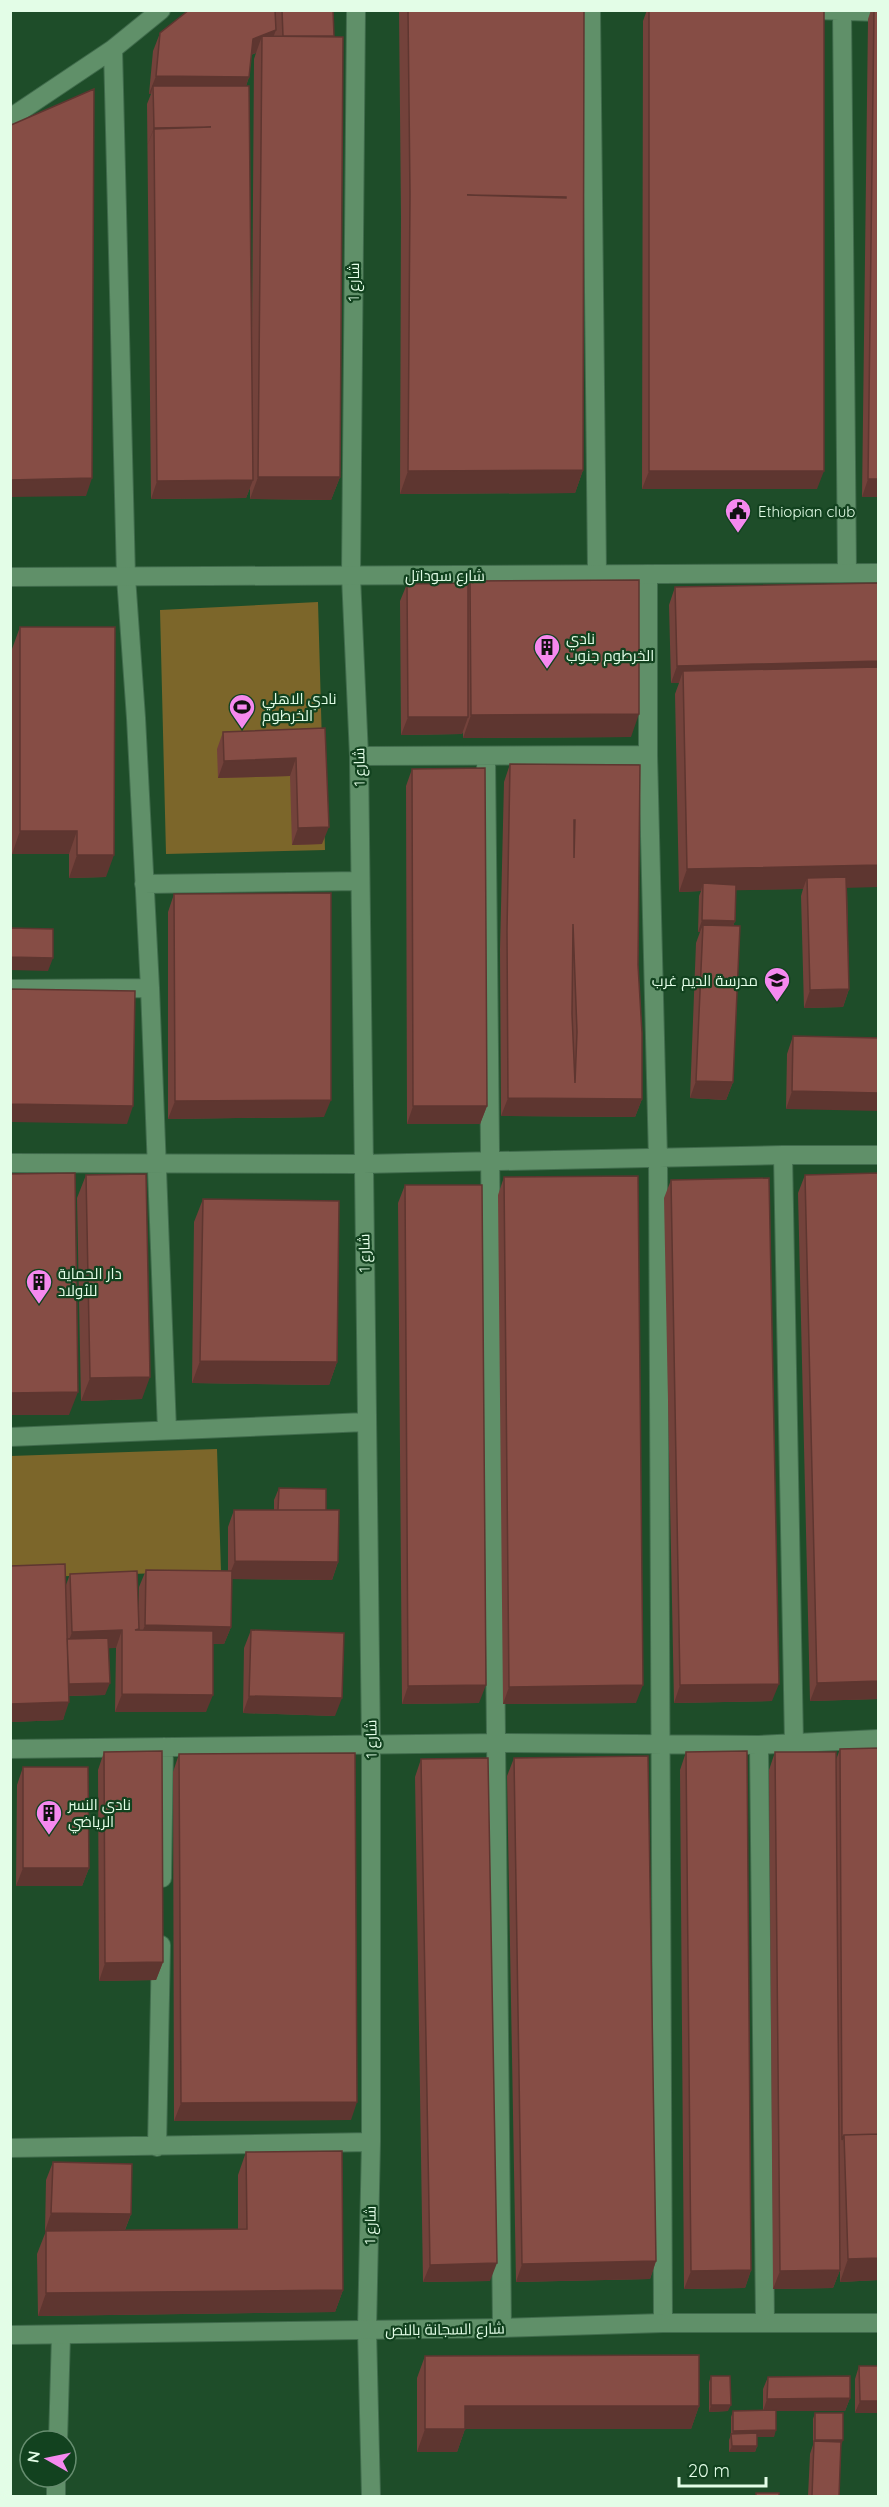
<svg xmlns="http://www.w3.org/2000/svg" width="889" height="2507" font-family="Quicksand,Cairo,sans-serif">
  <rect width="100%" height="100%" fill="#1e4d29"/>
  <path fill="#7c662a" d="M318,602L325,850L166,854L160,610Z
    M217,1449L221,1571L11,1578L10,1456Z"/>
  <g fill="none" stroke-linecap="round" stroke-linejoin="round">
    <g stroke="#406b4c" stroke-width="20">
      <path id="service" d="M58,2441L61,2335
        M56,2496V2477"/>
    </g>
    <g stroke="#406b4c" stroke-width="20">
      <path id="minor" d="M356,10L351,576L359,756L371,1745V2142L367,2330L371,2496
        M591,10L597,574
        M816,10L878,12
        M842,10L847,573
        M113,49L126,577L136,718L150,988L167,1430
        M10,118L113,49L161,10
        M648,574V755L658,1159L663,2323
        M359,756L648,755
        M486,756C496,1280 501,1804 502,2328
        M144,884L359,881
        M10,989L150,988
        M783,1155L794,1743
        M10,1163L363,1164L783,1155H878
        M10,1437L366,1422
        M759,1745L765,2322
        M10,1749L500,1743L759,1745L878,1739
        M162,1878L164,1747
        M157,2147L161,1945
        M10,2148L371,2142"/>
    </g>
    <g stroke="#406b4c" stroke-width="20">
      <path id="tertiary" d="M10,577L878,573
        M10,2335L502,2328L663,2323H878"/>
    </g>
    <use href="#service" stroke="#609069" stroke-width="18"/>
    <use href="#minor" stroke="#609069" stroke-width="18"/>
    <use href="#tertiary" stroke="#609069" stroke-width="18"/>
  </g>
  <path fill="#73423b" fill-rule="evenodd" d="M189,10H333L340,477L331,500L250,499V488L246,498L151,499L147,104L151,94H149L153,51L160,33ZM256,53L254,59L252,332L246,86L249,77L251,55Z
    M399,10H584L583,470L575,493L400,494L401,217Z
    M647,10H649L817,489H642L643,21Z
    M871,10H879V497H862L868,19Z
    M470,581L631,737L463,738V732L462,734L401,735L400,601L407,584L468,588Z
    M675,587L847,888L849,989L843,1007L804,1008L801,896L803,889L736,890L735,921L733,926V1082L726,1100L690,1098L696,943L700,932H698L699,896L701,891L679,892L675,694L679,683H671L669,605Z
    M20,627L106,877L69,878V854H12V649Z
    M325,728L322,844L292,845L290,776L218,778L217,749L223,732Z
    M510,764L640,765L638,965L642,1099L635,1117L501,1116L500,949L504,782Z
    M412,769L487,1106L480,1124H407L406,786Z
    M174,894L324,1117L168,1119V912Z
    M793,1036L879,1038L786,1109L787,1054Z
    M879,1173V1699L810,1701L798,1193L805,1175Z
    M86,1175L142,1399L81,1401L77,1198Z
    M504,1177L636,1703L503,1704L498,1195Z
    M671,1180L772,1701L674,1703L664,1198Z
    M405,1185L479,1703L402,1704L398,1203Z
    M203,1199L337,1362L329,1385L192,1383L194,1222Z
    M279,1488L326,1510L338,1562L332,1580L231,1579V1627L224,1644H213L206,1712H115L116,1648H109L105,1695L69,1696L63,1720L10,1722V1566L66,1585L70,1574L139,1616V1587L146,1570L228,1571V1527L234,1510H274V1500Z
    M251,1630L335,1716L243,1713L244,1648Z
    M879,1748V2280L840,2282V2270L833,2288L773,2289L769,1770L775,1752L836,1760L840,1749Z
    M104,1752L163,1962L156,1980L99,1981L98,1770Z
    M686,1752L751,2270L745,2288L684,2289L680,1770Z
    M179,1754L351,2120L174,2121L173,1772Z
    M514,1758L656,2261L650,2279L516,2282L507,1776Z
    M421,1759L490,2281L423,2282L415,1777Z
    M23,1767L89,1868L82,1886H16L17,1785Z
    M246,2152L343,2290L335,2312L38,2316L37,2254L46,2231H70H45L46,2180L53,2162L131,2214L125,2230L238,2229V2175Z
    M425,2356L699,2406L691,2429H465L457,2452H417V2378Z
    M859,2366H879L855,2413V2379Z
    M711,2376L728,2411L709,2412V2382Z
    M768,2377L850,2398L845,2411H776L774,2437H757V2446L755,2452H729V2440L731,2435V2417L733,2411H763V2389Z
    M815,2413L841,2446L839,2496H808L810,2454L813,2445V2419Z"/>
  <path fill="#5e3630" d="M276,30L269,48L262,36L256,53L246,56L253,39Z
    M156,76L249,77L243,95L153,86L151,94H149Z
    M211,127L154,129L147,146L154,128Z
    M583,470L575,493L400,494L408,471Z
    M649,471H824L817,489H642Z
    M258,477H340L331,500L250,499Z
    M92,478L86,496L10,497V480Z
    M868,479H879V497H862Z
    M253,480L246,498L151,499L157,481Z
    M879,661V679L683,671L679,683H671L677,666Z
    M639,714L631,737L463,738L471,715Z
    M408,717H468L462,734L401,735Z
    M296,758L290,776L218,778L224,761Z
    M329,827L322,844L292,845L298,828Z
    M20,831H77L69,854H12Z
    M77,855H114L106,877L69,878Z
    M879,865V887L808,889L807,878L803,889L703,891V883L701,891L679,892L687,869Z
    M702,920L735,921L730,933L703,925L700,932H698Z
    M10,957L53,958L48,971L10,970Z
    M849,989L843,1007L804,1008L810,990Z
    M696,1081L733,1082L726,1100L690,1098Z
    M792,1091L879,1093V1111L786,1109Z
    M508,1098L642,1099L635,1117L501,1116Z
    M331,1100L324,1117L168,1119L175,1101Z
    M10,1104L133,1106L127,1124L10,1122Z
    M413,1106H487L480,1124H407Z
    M200,1361L337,1362L329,1385L192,1383Z
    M150,1377L142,1399L81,1401L90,1378Z
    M78,1392L69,1415H10V1393Z
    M235,1561L338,1562L332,1580L228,1579Z
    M145,1625L231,1627L224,1644L138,1643Z
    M122,1630L116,1648L67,1650V1646L72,1632Z
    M879,1681V1699L810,1701L817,1683Z
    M110,1683L105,1695L64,1696L68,1684Z
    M779,1684L772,1701L674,1703L680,1685Z
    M486,1685L479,1703L402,1704L408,1686Z
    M643,1685L636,1703L503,1704L509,1687Z
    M122,1694L213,1695L206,1712H115Z
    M249,1696L342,1698L335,1716L243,1713Z
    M69,1702L63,1720L10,1722V1704Z
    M23,1868H89L82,1886H16Z
    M163,1962L156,1980L99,1981L105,1963Z
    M357,2102L351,2120L174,2121L181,2103Z
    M51,2213L131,2214L124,2232L45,2231Z
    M879,2258V2280L840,2282L848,2259Z
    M656,2261L650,2279L516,2282L522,2264Z
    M497,2263L490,2281L423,2282L430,2265Z
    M751,2270L745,2288L684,2289L691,2271Z
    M840,2270L833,2288L773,2289L780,2271Z
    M343,2290L335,2312L38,2316L46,2293Z
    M850,2398L845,2411H763L767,2399Z
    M860,2401H879V2413H855Z
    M711,2405H731L728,2411L709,2412Z
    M465,2406H699L691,2429H457Z
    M425,2429H465L457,2452H417Z
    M776,2430L774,2437H731L733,2431Z
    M815,2440H843L841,2446L814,2443Z
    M732,2446H757L755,2452H729Z"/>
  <path fill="#864d45" stroke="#5e3630" stroke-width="1.5" fill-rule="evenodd" d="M189,10H275L276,30L253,39L249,77L156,76L160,33Z
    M282,10H333L334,36H283Z
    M408,10H584L583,470L408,471L410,194ZM467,195L566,197V198Z
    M649,10H824V471H649Z
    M874,10H879V479H868Z
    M262,36L343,37L340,477H258Z
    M153,86H249L253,480L157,481L154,129L211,127L154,128Z
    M94,89L92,478L10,480L11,125Z
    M639,580V714L471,715L470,581Z
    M468,583V717H408L407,584Z
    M879,583V661L677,666L675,587Z
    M20,627H115L114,855H77V831H20Z
    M879,667V865L687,869L683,671Z
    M325,728L329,827L298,828L296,758L224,761L223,732Z
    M510,764L640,765L638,965L642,1033V1099L508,1098L507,931ZM574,820H575L574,858ZM573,924L577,1032L575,1083L572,1014Z
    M485,768L487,1106H413L412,769Z
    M846,877L849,989L810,990L807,878Z
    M703,883L736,885L735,921L702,920Z
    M331,893V1100L175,1101L174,894Z
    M703,925L740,926L733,1082L696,1081Z
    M10,928L53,929V958L10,957Z
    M10,989L135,991L133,1106L10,1104Z
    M793,1036L879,1038V1093L792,1091Z
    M75,1173L78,1392L10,1393V1174Z
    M879,1173V1681L817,1683L805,1175Z
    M146,1174L150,1377L90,1378L86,1175Z
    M638,1176L643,1685L509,1687L504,1177Z
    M769,1178L779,1684L680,1685L671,1180Z
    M405,1185H482L486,1685L408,1686Z
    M203,1199L339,1201L337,1362L200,1361Z
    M279,1488L326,1489V1510H278Z
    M234,1510H339L338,1562L235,1561Z
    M65,1564L69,1702L10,1704V1566Z
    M146,1570L232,1571L231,1627L145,1625Z
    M137,1571L139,1629L135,1630L213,1631V1695L122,1694V1630L72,1632L70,1574Z
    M251,1630L344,1633L342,1698L249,1696Z
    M108,1638L110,1683L69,1684L67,1639Z
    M879,1748V2134L844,2135L842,2140L840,1749Z
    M162,1751L163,1962L105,1963L104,1752Z
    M747,1751L751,2270L691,2271L686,1752Z
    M775,1752H836L840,2270L780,2271Z
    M355,1753L357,2102L181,2103L179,1754Z
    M648,1756L656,2261L522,2264L514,1758Z
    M488,1758L497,2263L430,2265L421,1759Z
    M23,1767H88L89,1868H23Z
    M879,2134V2258L848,2259L844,2135Z
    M342,2151L343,2290L46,2293V2231L247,2229L246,2152Z
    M53,2162L132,2164L131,2214L51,2213Z
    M699,2355V2406H465V2429H425V2356Z
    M859,2366H879V2401H860Z
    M711,2376H730L731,2405H711Z
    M850,2376V2398L767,2399L768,2377Z
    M776,2410V2430L733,2431V2411Z
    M815,2413H843V2440H815Z
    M757,2433V2446H732L731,2434Z
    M814,2441L841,2442L839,2496H812Z
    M756,2493H779V2496H756Z"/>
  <defs>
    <g id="civic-pin" transform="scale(1.35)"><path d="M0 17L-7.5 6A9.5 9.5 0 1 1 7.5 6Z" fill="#f589ef" stroke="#12421f"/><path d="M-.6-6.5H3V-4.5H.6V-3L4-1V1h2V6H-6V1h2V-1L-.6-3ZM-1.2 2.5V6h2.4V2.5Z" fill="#111"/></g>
    <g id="building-pin" transform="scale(1.35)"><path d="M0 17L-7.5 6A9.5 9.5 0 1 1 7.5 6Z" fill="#f589ef" stroke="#12421f"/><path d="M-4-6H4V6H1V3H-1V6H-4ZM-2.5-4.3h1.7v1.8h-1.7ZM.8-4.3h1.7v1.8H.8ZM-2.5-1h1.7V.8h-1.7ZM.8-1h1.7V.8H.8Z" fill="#111"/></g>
    <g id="stadium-pin" transform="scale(1.35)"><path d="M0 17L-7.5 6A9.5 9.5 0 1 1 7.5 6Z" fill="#f589ef" stroke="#12421f"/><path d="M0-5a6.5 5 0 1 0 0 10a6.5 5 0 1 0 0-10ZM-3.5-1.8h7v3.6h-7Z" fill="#111"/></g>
    <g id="school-pin" transform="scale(1.35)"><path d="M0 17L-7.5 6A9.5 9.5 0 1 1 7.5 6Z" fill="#f589ef" stroke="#12421f"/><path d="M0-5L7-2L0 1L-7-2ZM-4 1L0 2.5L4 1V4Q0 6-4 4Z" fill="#111"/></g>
  </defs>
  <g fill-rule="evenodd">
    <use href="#civic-pin" x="738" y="511"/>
    <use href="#building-pin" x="547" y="647"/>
    <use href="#stadium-pin" x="242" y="707"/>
    <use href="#school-pin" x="777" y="980"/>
    <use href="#building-pin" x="39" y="1282"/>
    <use href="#building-pin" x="49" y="1813"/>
  </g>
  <g text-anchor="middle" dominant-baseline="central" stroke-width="4.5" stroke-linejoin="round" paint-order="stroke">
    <g font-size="15" fill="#e3fde7" stroke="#12421f">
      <text transform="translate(353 282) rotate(-90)">شارع 1</text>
      <text x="445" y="575">شارع سوداتل</text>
      <text transform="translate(359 767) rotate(-91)">شارع 1</text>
      <text transform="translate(364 1253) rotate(-91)">شارع 1</text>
      <text transform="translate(371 1739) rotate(-91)">شارع 1</text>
      <text transform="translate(370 2225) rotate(-89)">شارع 1</text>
      <text transform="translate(445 2329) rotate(-1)">شارع السجانة بالنص</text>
    </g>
    <g font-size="15" fill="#e3fde7" stroke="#12421f" text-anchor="start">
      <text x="758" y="511">Ethiopian club</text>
      <text x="566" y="638">نادي<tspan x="566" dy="17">الخرطوم جنوب</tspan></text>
      <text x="262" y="698">نادي الاهلي<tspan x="262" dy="17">الخرطوم</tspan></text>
      <text x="758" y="980" text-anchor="end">مدرسة الديم غرب</text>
      <text x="58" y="1273">دار الحماية<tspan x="58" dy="17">للأولاد</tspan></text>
      <text x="68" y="1804">نادي النسر<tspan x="68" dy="17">الرياضي</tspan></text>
    </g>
  </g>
  <rect width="889" height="2507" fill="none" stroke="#e3fde7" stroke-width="24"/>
  <g transform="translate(48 2459) rotate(279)"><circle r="28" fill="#12421f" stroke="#668d6f" stroke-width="1.5"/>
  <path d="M0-4.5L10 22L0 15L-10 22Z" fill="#f589ef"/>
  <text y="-9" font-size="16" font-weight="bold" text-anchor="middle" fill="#e3fde7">N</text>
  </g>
  <path d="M679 2477v9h87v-9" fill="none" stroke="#e3fde7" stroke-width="3"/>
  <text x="688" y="2477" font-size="18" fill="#e3fde7" stroke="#12421f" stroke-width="4.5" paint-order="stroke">20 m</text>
</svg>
